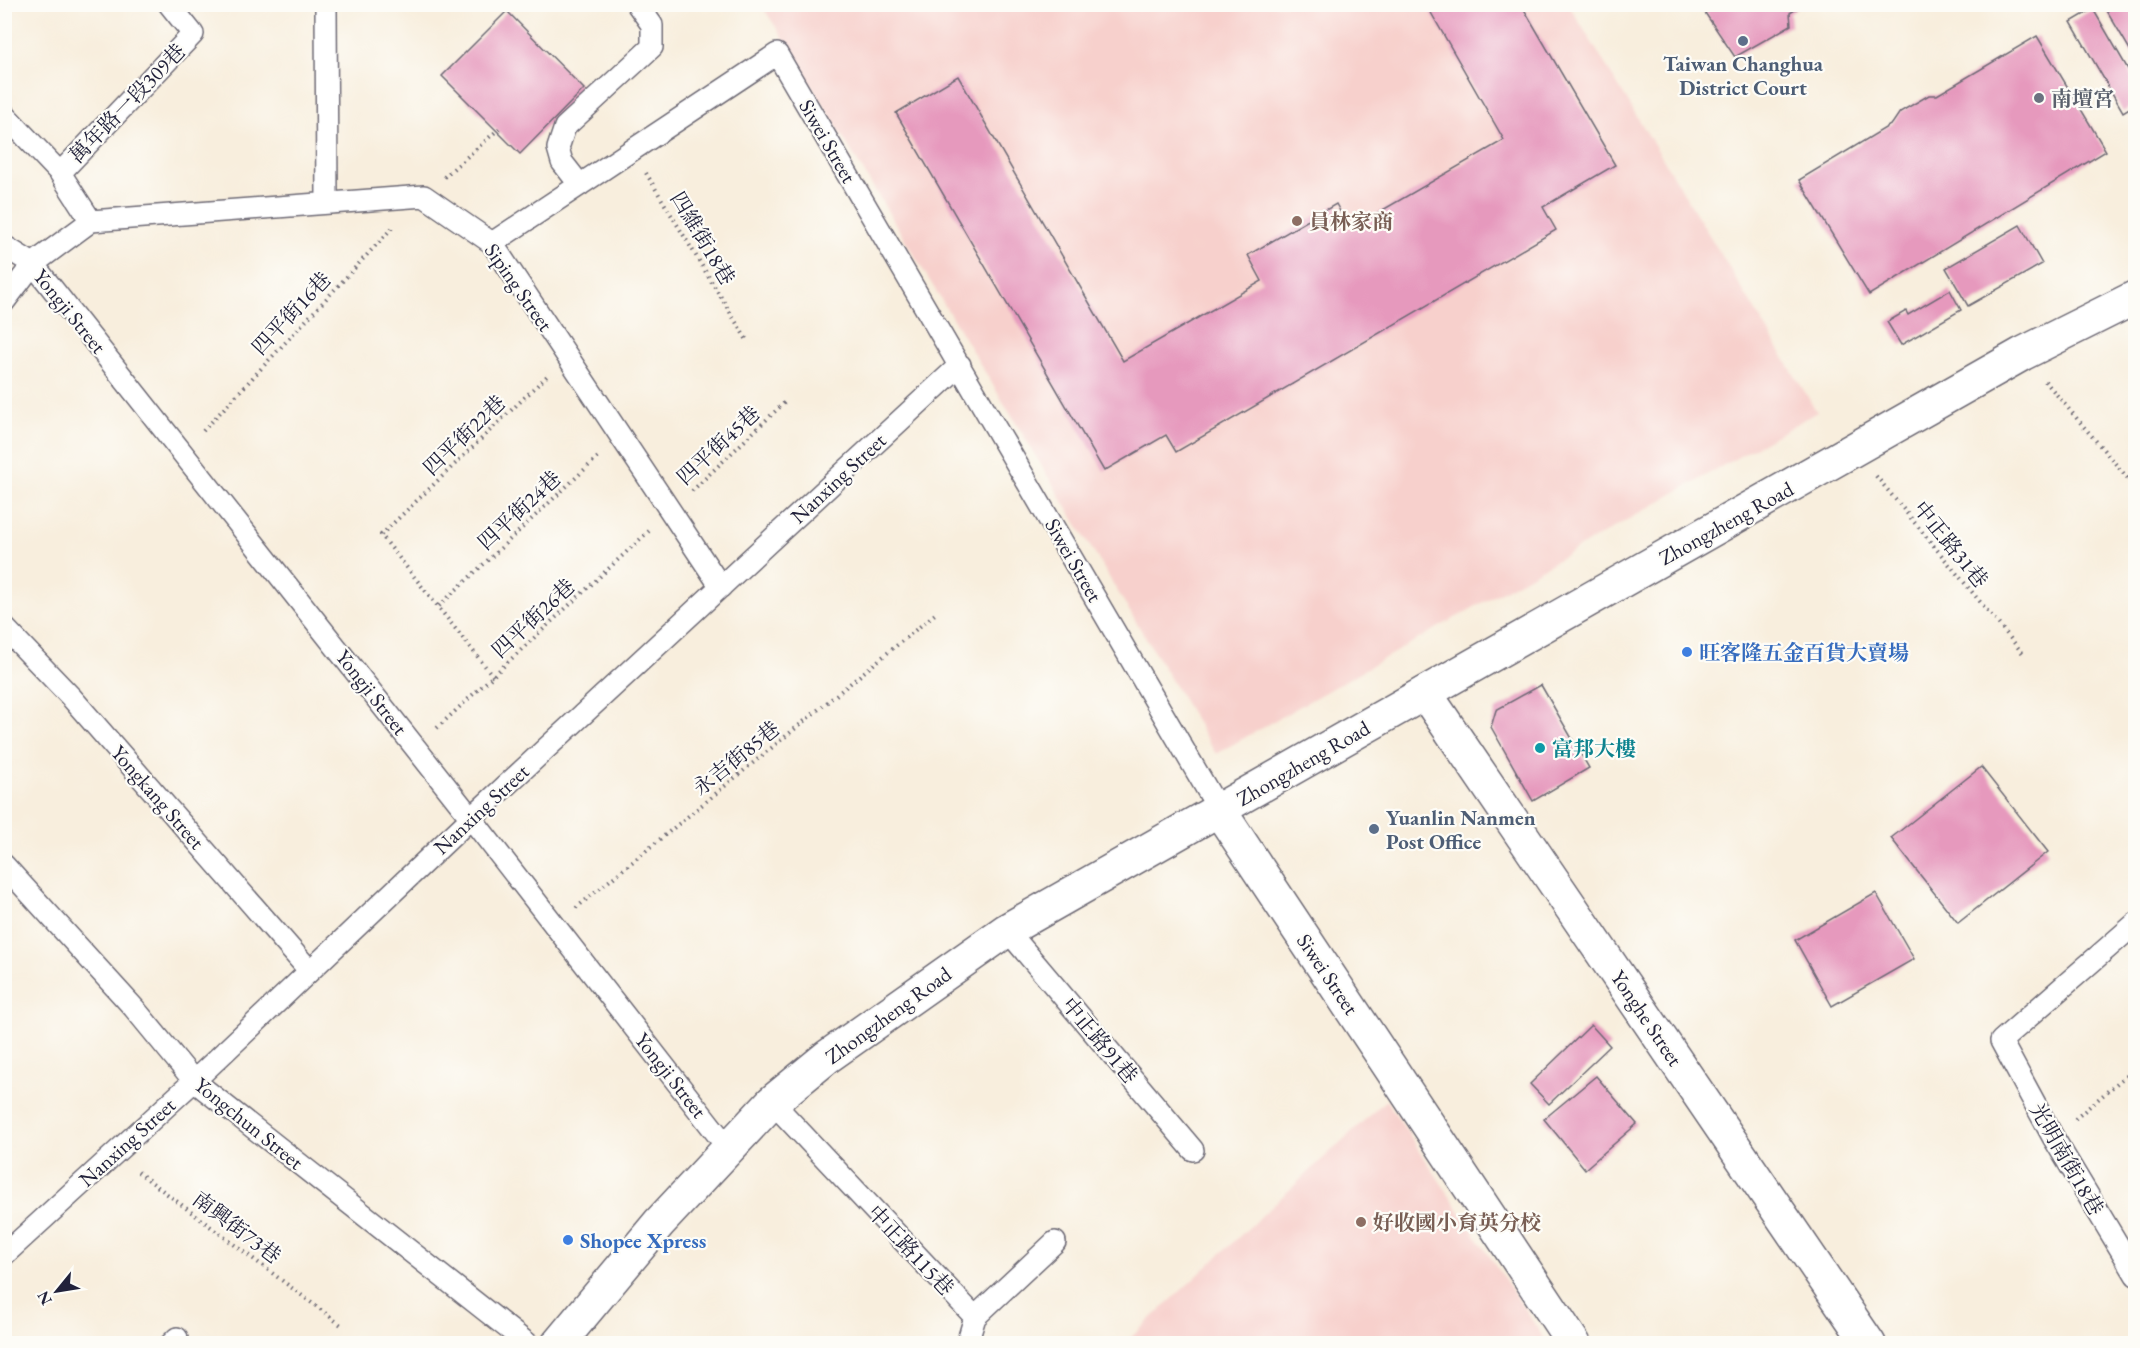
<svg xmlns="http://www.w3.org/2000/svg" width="2140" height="1348" font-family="'EB Garamond','Noto Serif TC',serif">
  <rect width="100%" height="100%" fill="#fdfcf7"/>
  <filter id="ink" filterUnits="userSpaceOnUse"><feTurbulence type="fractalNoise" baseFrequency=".0167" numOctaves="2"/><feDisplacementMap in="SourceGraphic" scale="12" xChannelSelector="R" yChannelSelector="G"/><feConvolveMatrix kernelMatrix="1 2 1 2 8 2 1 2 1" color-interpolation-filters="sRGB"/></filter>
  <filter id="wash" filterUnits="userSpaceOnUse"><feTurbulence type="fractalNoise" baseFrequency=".008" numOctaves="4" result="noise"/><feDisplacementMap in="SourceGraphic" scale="24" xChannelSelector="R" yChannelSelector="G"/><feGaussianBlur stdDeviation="1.35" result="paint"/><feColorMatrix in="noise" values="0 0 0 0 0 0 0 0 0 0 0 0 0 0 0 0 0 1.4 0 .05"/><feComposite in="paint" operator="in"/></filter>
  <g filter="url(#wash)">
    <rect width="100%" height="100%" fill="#f8eedd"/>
    <path fill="#f7d0cc" d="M761,5H1569L1817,412L1216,754L778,30Z
      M1386,1100L1547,1343H1125Z"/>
    <g id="blocks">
      <path fill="#e699bd" d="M1426,4H1521L1615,165L1543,207L1556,230L1176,452L1166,435L1104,471L896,113L958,76L1123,361L1262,281L1248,255L1336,204L1350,229L1504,140Z
        M1699,4H1804L1790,13L1791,25L1735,57Z
        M2103,4H2133L2136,9V60Z
        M2093,9L2136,83V104L2123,112L2071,22Z
        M507,11L584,89L520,154L442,76Z
        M2037,36L2106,151L1869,295L1799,180L1892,124L1900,112L1929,95H1937Z
        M2020,225L2042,264L1968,306L1946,268Z
        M1950,290L1961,310L1901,345L1887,322L1906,311L1908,315Z
        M1541,685L1589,768L1533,801L1491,727L1496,710Z
        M1981,767L2048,852L1958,923L1891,838Z
        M1876,893L1914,959L1832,1006L1795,940Z
        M1591,1025L1610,1046L1549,1104L1530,1084Z
        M1596,1076L1637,1124L1585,1169L1544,1119Z"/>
    </g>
  </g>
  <g filter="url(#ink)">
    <use href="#blocks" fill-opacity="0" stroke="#6d6974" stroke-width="1.5"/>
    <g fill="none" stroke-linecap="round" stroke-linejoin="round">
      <g stroke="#6d6974" stroke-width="24">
        <path id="service" d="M326,4L327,202
          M4,114L60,173L91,221
          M60,173L193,34L169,4
          M580,185L562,162L558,148L565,127L652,47V25L637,4
          M492,243L777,54L1219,810
          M4,246L33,264L471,818L728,1148
          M4,302L33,264L91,221L424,196L492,243L721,587
          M4,627L71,697L309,970
          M4,865L134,1008L194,1081L528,1344
          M2136,923L2001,1041L2053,1137L2136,1275
          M1007,930L1193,1150
          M772,1102L975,1317L1055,1242
          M4,1255L194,1081L471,818L960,365
          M171,1344L177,1338
          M967,1344L975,1317"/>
      </g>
      <g stroke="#6d6974" stroke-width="36">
        <path id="minor" d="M1425,693L1869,1344
          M1219,810L1574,1344"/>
      </g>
      <g stroke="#6d6974" stroke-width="36">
        <path id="tertiary" d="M558,1344L659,1223L772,1102L827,1057L1007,930L2022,354L2136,297"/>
      </g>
      <path stroke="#6d6974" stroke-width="4" stroke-dasharray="1.5 4.5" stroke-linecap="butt" d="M646,173L748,342
        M444,177L500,128
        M2045,381L2136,488
        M203,431L392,228
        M1876,476L2025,656
        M692,491L787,400
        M439,606L600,455
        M493,676L381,535L547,376
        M437,728L649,531
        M576,908L935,614
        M2075,1119L2136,1067
        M138,1172L341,1325"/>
      <use href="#service" stroke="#fff" stroke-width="21"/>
      <use href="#minor" stroke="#fff" stroke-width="33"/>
      <use href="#tertiary" stroke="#fff" stroke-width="33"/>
    </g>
  </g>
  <g fill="#5c6f8a" stroke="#fdfcf7" stroke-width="2">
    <circle cx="1743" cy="41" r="6"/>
    <circle cx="1374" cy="829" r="6"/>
  </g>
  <circle fill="#6b7280" stroke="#fdfcf7" stroke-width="2" cx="2039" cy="98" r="6"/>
  <g fill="#8d6e63" stroke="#fdfcf7" stroke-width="2">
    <circle cx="1297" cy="221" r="6"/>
    <circle cx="1361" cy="1222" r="6"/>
  </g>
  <g fill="#3f7fe0" stroke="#fdfcf7" stroke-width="2">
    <circle cx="1687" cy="652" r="6"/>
    <circle cx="568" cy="1240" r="6"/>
  </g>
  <circle fill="#0f9aa8" stroke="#fdfcf7" stroke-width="2" cx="1540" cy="748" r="6"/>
  <g text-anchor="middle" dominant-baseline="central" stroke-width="4.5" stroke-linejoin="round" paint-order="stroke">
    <g font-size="21" font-weight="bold" fill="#4e5e75" stroke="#fdfcf7">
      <text x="1743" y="63">Taiwan Changhua<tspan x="1743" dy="24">District Court</tspan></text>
      <text x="1386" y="817" text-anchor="start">Yuanlin Nanmen<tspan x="1386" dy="24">Post Office</tspan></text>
    </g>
    <g font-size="21" font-weight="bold" fill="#5b616d" stroke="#fdfcf7" text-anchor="start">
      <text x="2051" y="98">南壇宮</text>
    </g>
    <g font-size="21" fill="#22223b" stroke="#fdfcf7">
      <text transform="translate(127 103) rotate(-46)">萬年路一段309巷</text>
      <text transform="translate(828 141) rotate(60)">Siwei Street</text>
      <text transform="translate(703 238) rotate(59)">四維街18巷</text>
      <text transform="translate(519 287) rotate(55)">Siping Street</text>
      <text transform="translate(70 311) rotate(51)">Yongji Street</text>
      <text transform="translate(291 313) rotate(-47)">四平街16巷</text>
      <text transform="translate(464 435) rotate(-44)">四平街22巷</text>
      <text transform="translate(718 445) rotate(-43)">四平街45巷</text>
      <text transform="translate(838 478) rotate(-43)">Nanxing Street</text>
      <text transform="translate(519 510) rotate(-43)">四平街24巷</text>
      <text transform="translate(1726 523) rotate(-29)">Zhongzheng Road</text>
      <text transform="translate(1951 544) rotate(51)">中正路31巷</text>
      <text transform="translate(1074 560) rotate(60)">Siwei Street</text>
      <text transform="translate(533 618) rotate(-43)">四平街26巷</text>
      <text transform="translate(372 692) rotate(52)">Yongji Street</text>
      <text transform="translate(736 758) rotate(-39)">永吉街85巷</text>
      <text transform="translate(1303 763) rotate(-30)">Zhongzheng Road</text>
      <text transform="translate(158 797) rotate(49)">Yongkang Street</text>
      <text transform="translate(481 809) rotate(-43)">Nanxing Street</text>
      <text transform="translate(1328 974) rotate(56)">Siwei Street</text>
      <text transform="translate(888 1015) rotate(-36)">Zhongzheng Road</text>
      <text transform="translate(1647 1018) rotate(56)">Yonghe Street</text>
      <text transform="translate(1100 1040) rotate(50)">中正路91巷</text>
      <text transform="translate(671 1075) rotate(52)">Yongji Street</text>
      <text transform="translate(249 1123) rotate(39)">Yongchun Street</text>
      <text transform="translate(127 1142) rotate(-42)">Nanxing Street</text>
      <text transform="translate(2067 1159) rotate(60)">光明南街18巷</text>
      <text transform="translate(237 1227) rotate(37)">南興街73巷</text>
      <text transform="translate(911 1250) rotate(47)">中正路115巷</text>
    </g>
    <g font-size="21" font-weight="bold" fill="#785e54" stroke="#fdfcf7" text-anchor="start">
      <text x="1309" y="221">員林家商</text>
      <text x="1373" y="1222">好收國小育英分校</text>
    </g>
    <g font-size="21" font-weight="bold" fill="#366cbe" stroke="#fdfcf7" text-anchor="start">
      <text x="1699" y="652">旺客隆五金百貨大賣場</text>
      <text x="580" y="1240">Shopee Xpress</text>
    </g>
    <g font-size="21" font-weight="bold" fill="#0d838f" stroke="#fdfcf7" text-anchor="start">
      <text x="1552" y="748">富邦大樓</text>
    </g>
  </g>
  <rect width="2140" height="1348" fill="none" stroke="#fdfcf7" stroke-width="24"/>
  <g transform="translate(57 1291) rotate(240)" stroke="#fdfcf7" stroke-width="4.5" paint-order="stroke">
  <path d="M0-4.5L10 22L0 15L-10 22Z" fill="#22223b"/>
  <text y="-9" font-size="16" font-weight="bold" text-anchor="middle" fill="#22223b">N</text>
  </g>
</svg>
